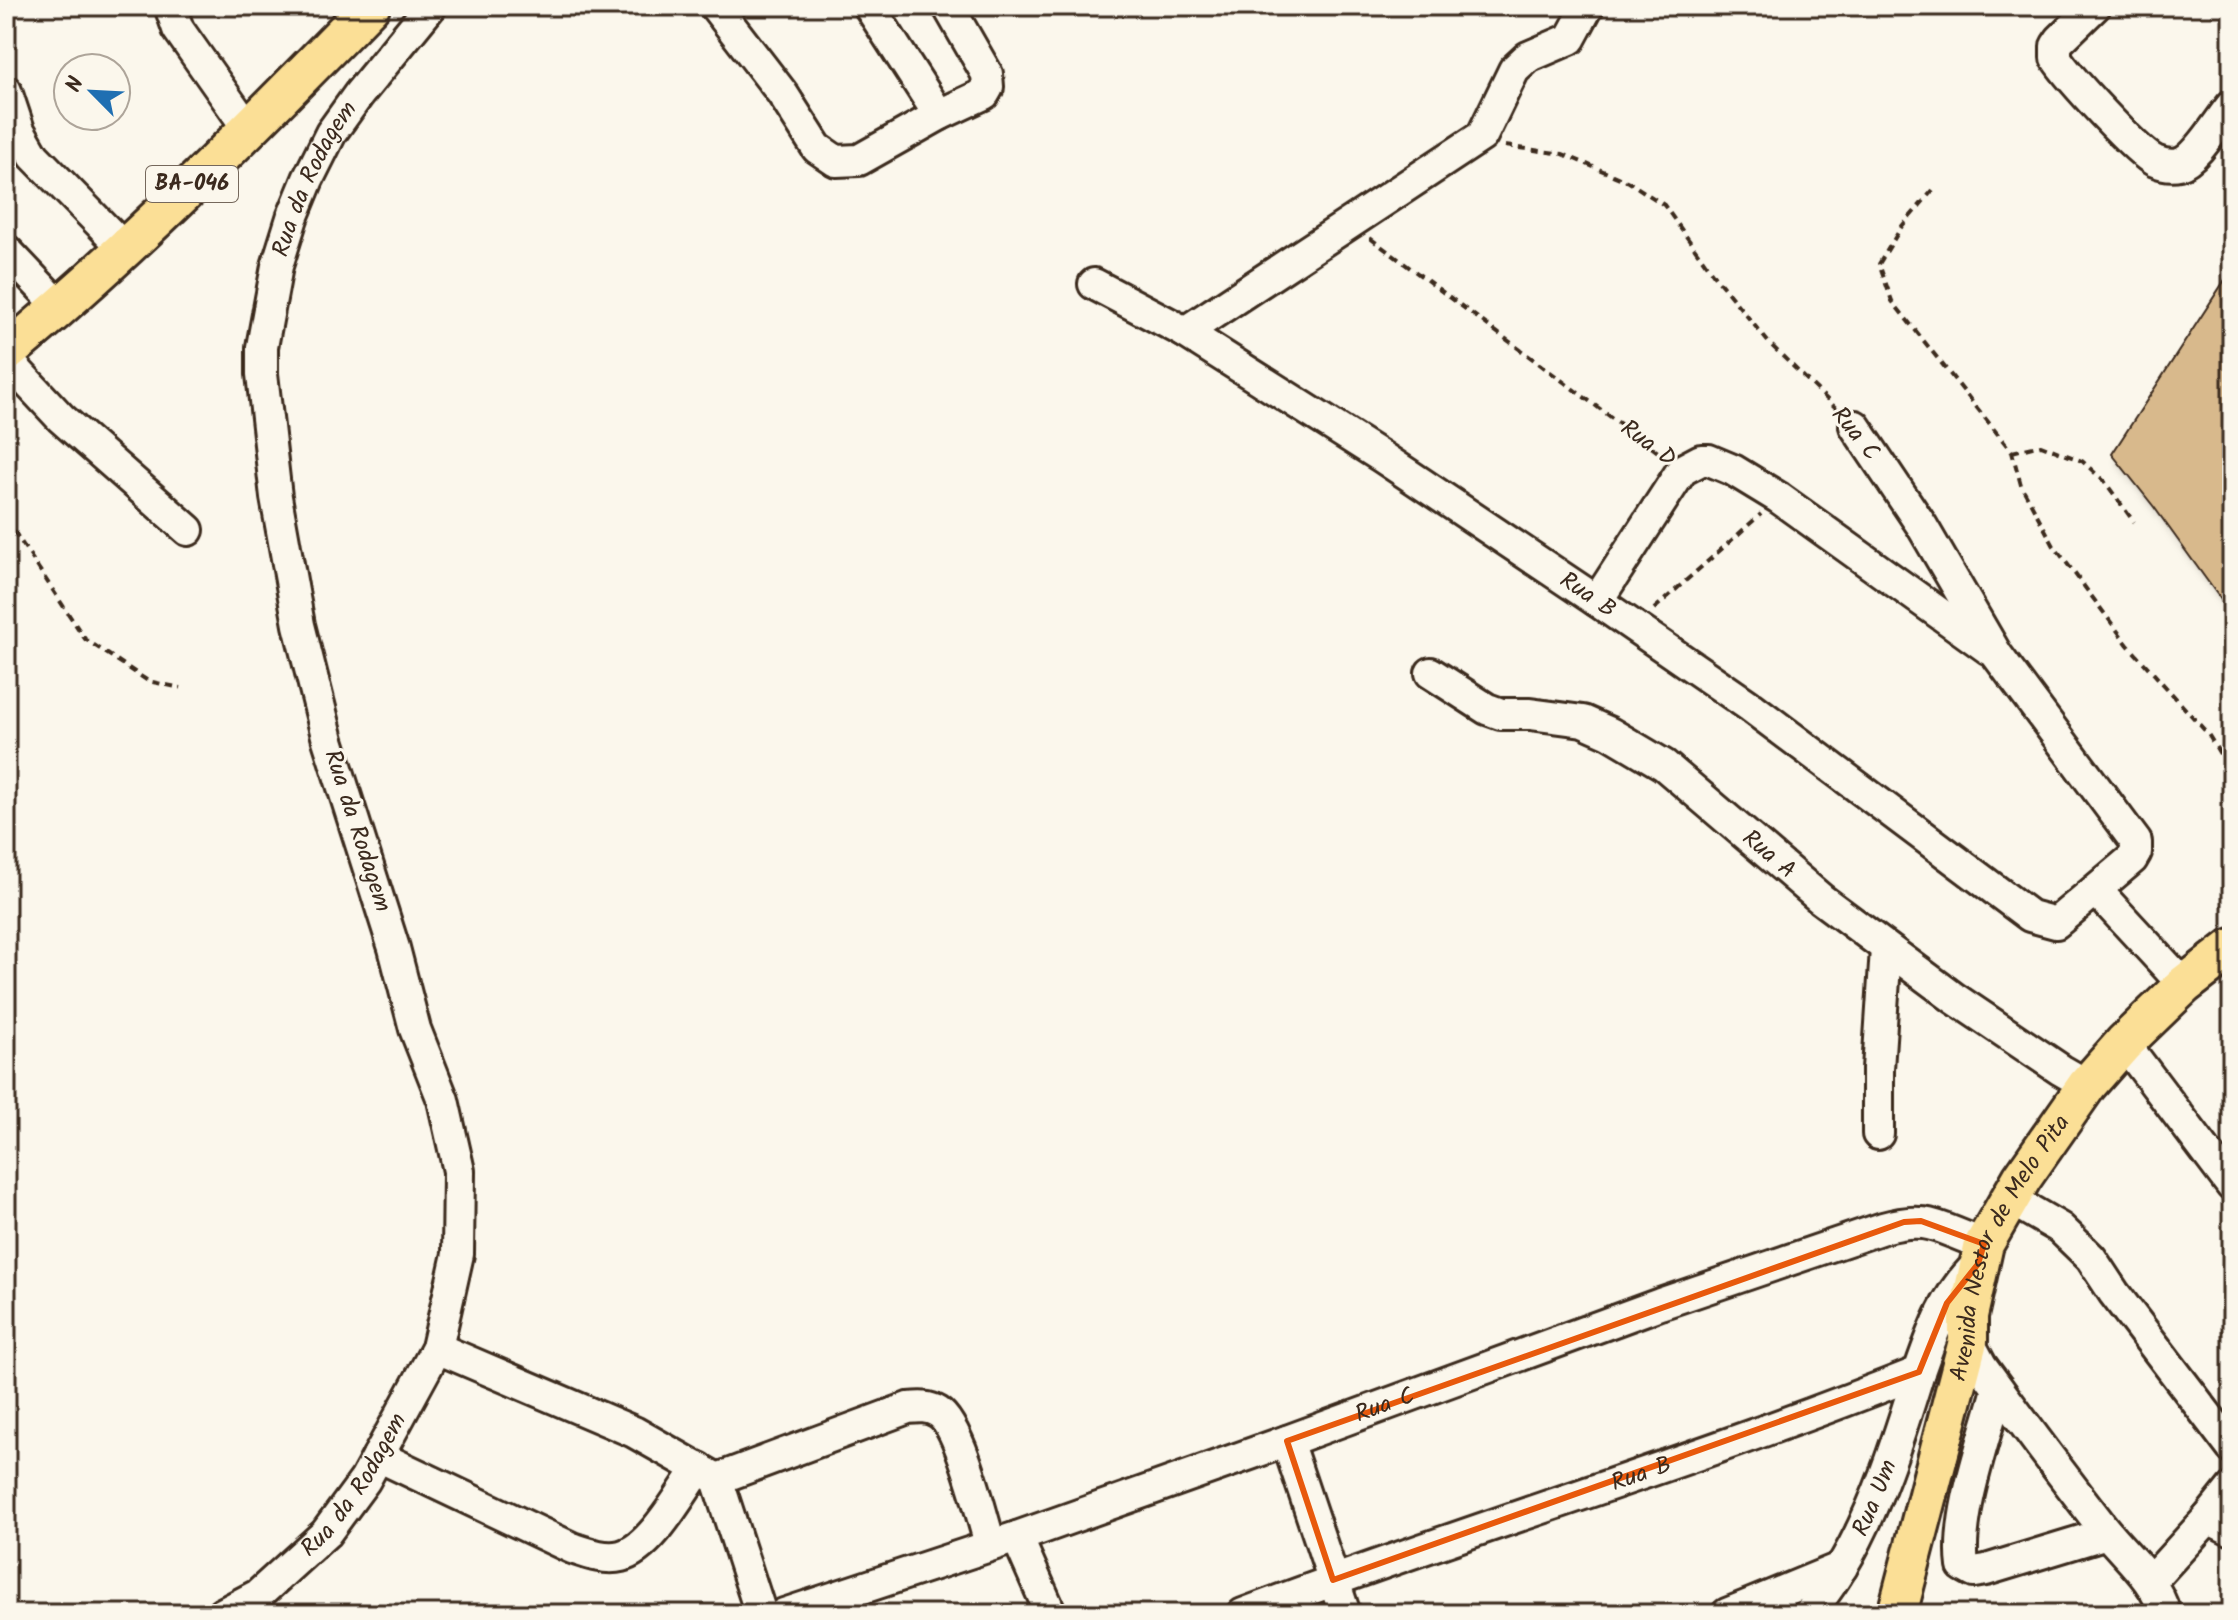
<svg xmlns="http://www.w3.org/2000/svg" width="2238" height="1620" font-family="Kalam,sans-serif">
  <defs>
    <filter id="shadow"><feDropShadow dx="7" dy="7" stdDeviation="4" flood-color="#0004"/></filter>
  </defs>
  <rect width="100%" height="100%" fill="#fbf7ec"/>
  <filter id="ink" filterUnits="userSpaceOnUse"><feTurbulence type="fractalNoise" baseFrequency=".0125" numOctaves="2"/><feDisplacementMap in="SourceGraphic" scale="16" xChannelSelector="R" yChannelSelector="G"/><feConvolveMatrix kernelMatrix="1 2 1 2 8 2 1 2 1" color-interpolation-filters="sRGB"/></filter>
  <g filter="url(#ink)">
    <path fill="#d8b98c" stroke="#3b2a1e" stroke-width="2" filter="url(#shadow)" d="M2232,269V615L2154,507L2112,454Z"/>
    <g fill="none" stroke-linecap="round" stroke-linejoin="round">
      <g stroke="#3b2a1e" stroke-width="36">
        <g id="minor">
          <path d="M170,6L178,29L249,130"/>
          <path d="M715,6L782,93L817,148L836,161L859,160L939,115L984,94L988,87L987,74L948,6"/>
          <path d="M869,6L939,115"/>
          <path d="M2095,6L2060,40L2056,46V58C2068,77 2137,152 2155,161C2162,164 2171,166 2179,164C2197,159 2219,120 2232,105"/>
          <path d="M6,91L19,130L34,156L124,248"/>
          <path d="M6,250L61,308"/>
          <path id="s1" d="M1094,284L1185,332L1382,457L1597,601L1751,707L2030,916L2056,923L2132,859L2136,852V842L1997,655L1922,526L1855,426"/>
          <path d="M1185,332L1482,136L1514,70L1528,57L1570,39L1588,6"/>
          <path d="M6,359L61,418L188,530"/>
          <path d="M1597,601L1682,470L1701,460H1709L1733,470L1779,498L1989,649"/>
          <path id="s2" d="M1431,673L1487,709L1501,714H1530L1583,721L1610,733L1664,765L1821,899L1954,998L2061,1070L2087,1085"/>
          <path d="M2097,891L2184,985"/>
          <path d="M2124,1043L2232,1186"/>
          <path d="M1878,1134V1069L1886,949"/>
          <path d="M2008,1198L2060,1228L2091,1258L2114,1293L2232,1448"/>
          <path d="M1968,1341L1981,1365C2021,1420 2062,1475 2104,1529C2126,1557 2155,1578 2165,1614"/>
          <path d="M437,1348L634,1432L717,1479L761,1614"/>
          <path d="M1998,1389C1985,1439 1956,1515 1963,1566L1974,1572L1986,1570L2107,1533"/>
          <path d="M1287,1441L1345,1614"/>
          <path d="M378,1456L572,1548C587,1553 605,1560 621,1556C651,1549 681,1493 699,1468"/>
          <path d="M717,1479L908,1408C919,1407 928,1406 938,1412C960,1425 982,1517 990,1544"/>
          <path d="M2208,1518L2232,1488"/>
          <path d="M1017,1537L1051,1614"/>
          <path d="M2151,1581L2208,1518L2232,1530"/>
          <path id="s3" d="M222,1614L258,1595L326,1533L365,1480L437,1348L458,1254L459,1171L443,1100L415,1029L394,948L328,740L299,625L276,497L262,374V347L277,266L292,218L308,179L331,133L359,94L431,6"/>
          <path id="s4" d="M784,1614L1017,1537L1287,1441L1660,1304L1883,1228C1930,1214 1940,1230 1984,1244"/>
          <path id="s5" d="M1243,1614C1467,1529 1697,1461 1919,1372C1933,1332 1946,1293 1978,1264"/>
          <path d="M1727,1614L1842,1567"/>
          <path id="s6" d="M1809,1614C1820,1599 1832,1584 1841,1568C1876,1510 1899,1437 1919,1372"/>
        </g>
      </g>
      <g stroke="#3b2a1e" stroke-width="44">
        <g id="major">
          <path d="M6,353C135,246 253,126 370,6"/>
          <path id="s7" d="M1897,1614L1968,1341V1316L1984,1244L2022,1178L2087,1085L2124,1043L2184,985L2232,948"/>
        </g>
      </g>
      <path stroke="#3b2a1e" stroke-width="4" stroke-dasharray="8 6" stroke-linecap="butt" d="M1505,146L1563,154L1629,182L1664,205L1715,277L1769,343L1839,411
        M1933,190L1902,226L1879,264L1892,301L2012,452L2021,485L2054,546L2128,645L2208,734L2232,774
        M1370,238L1662,455
        M2012,452L2041,445L2082,461L2105,482L2134,522
        M6,519L85,639L148,681L181,688
        M1654,609L1761,514"/>
      <use href="#minor" stroke="#fbf7ec" stroke-width="30"/>
      <use href="#major" stroke="#fbdf96" stroke-width="38"/>
    </g>
  </g>
  <path fill="none" stroke="#e8590c" stroke-width="6" stroke-linejoin="round" d="M1921,1221L1984,1244L1978,1264L1947,1303L1919,1372L1333,1580L1287,1441L1904,1222Z"/>
  <g text-anchor="middle" dominant-baseline="central" stroke-width="6" stroke-linejoin="round" paint-order="stroke">
    <rect fill="#fbf7ec" stroke="#75685c" stroke-width="2" x="146" y="166" width="92" height="36" rx="6"/>
    <g font-size="22" font-weight="bold" fill="#3b2a1e">
      <text x="192" y="184">BA-046</text>
    </g>
    <g font-size="24" fill="#3b2a1e" stroke="#fbf7ec">
      <text stroke="none"><textPath href="#s3" startOffset="1556">Rua da Rodagem</textPath></text>
      <text transform="translate(1855 434) rotate(51)">Rua C</text>
      <text transform="translate(1648 444) rotate(36)">Rua D</text>
      <text stroke="none"><textPath href="#s1" startOffset="584">Rua B</textPath></text>
      <text transform="translate(357 831) rotate(72)">Rua da Rodagem</text>
      <text stroke="none"><textPath href="#s2" startOffset="394">Rua A</textPath></text>
      <text stroke="none"><textPath href="#s7" startOffset="386">Avenida Nestor de Melo Pita</textPath></text>
      <text stroke="none"><textPath href="#s4" startOffset="636">Rua C</textPath></text>
      <text stroke="none"><textPath href="#s5" startOffset="422">Rua B</textPath></text>
      <text stroke="none"><textPath href="#s3" startOffset="188">Rua da Rodagem</textPath></text>
      <text stroke="none"><textPath href="#s6" startOffset="134">Rua Um</textPath></text>
    </g>
  </g>
  <rect width="2238" height="1620" fill="none" stroke="#fbf7ec" stroke-width="32"/>
  <rect x="16" y="16" width="2206" height="1588" fill="none" stroke="#3b2a1e" stroke-width="3" filter="url(#ink)"/>
  <g transform="translate(92 92) rotate(294)"><circle r="38" fill="#fbf7ec" stroke="#aea59a" stroke-width="2"/>
  <path d="M0-6L14 30L0 20L-14 30Z" fill="#1f6fb2"/>
  <text y="-12" font-size="22" font-weight="bold" text-anchor="middle" fill="#3b2a1e">N</text>
  </g>
</svg>
